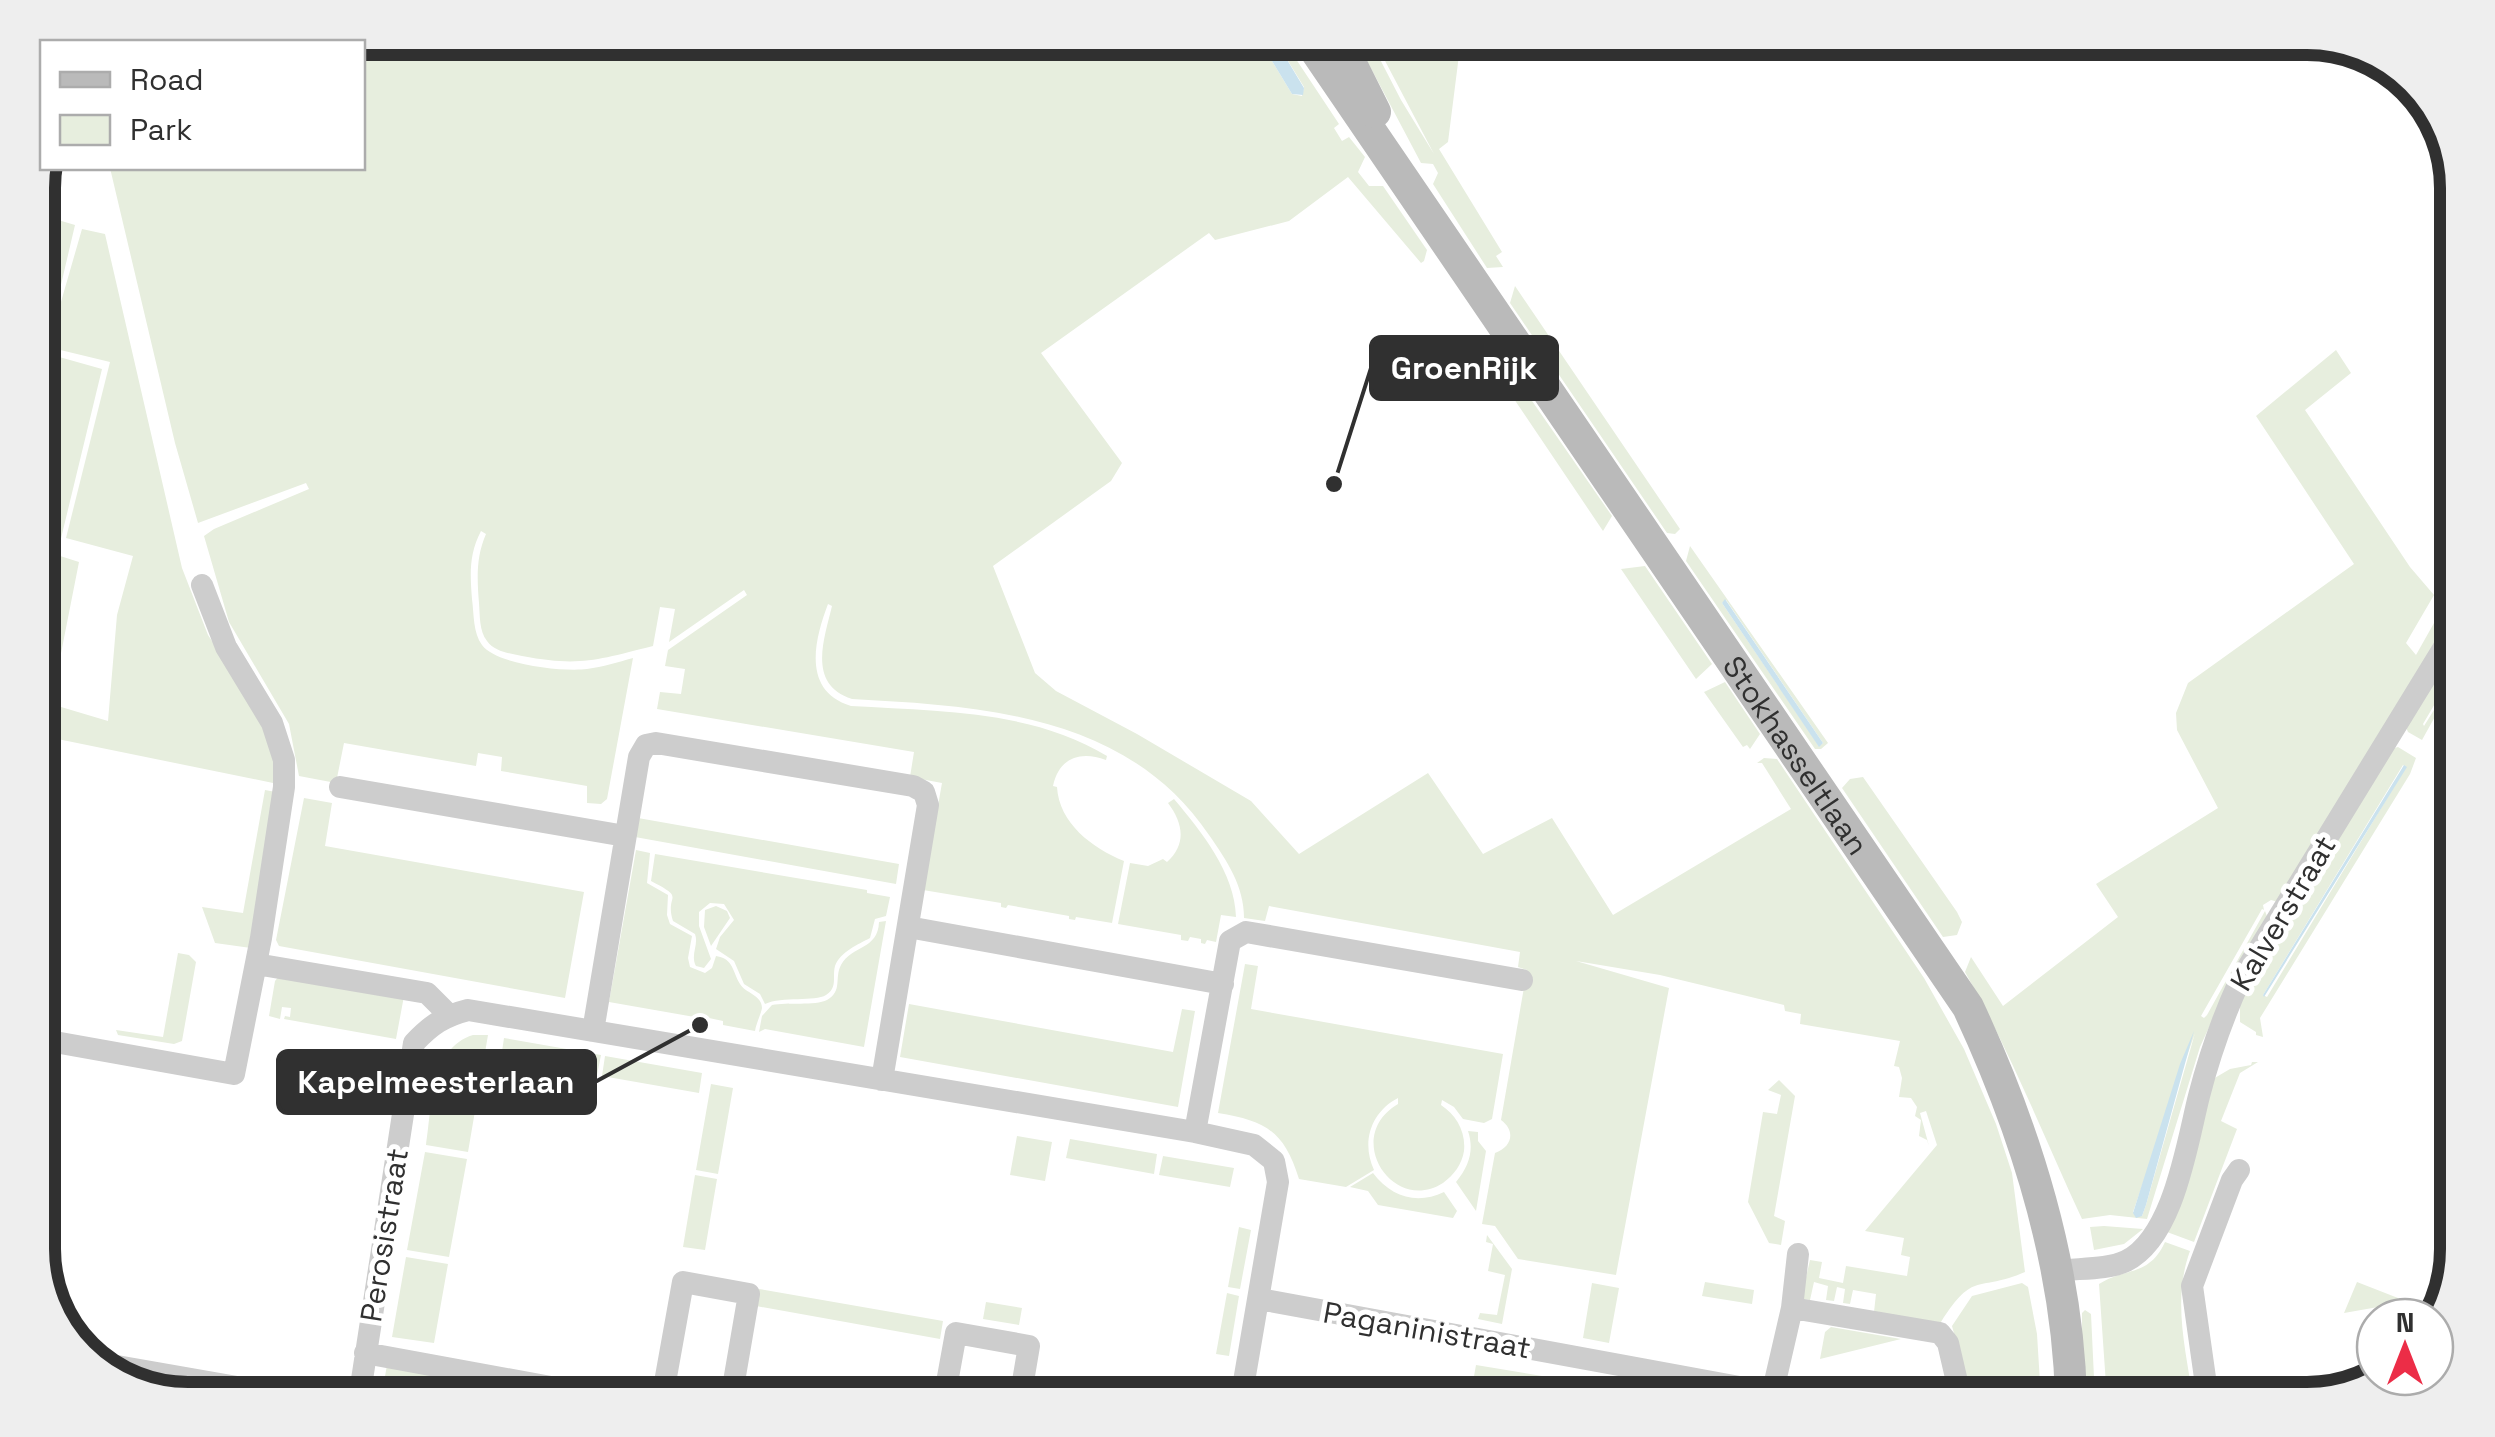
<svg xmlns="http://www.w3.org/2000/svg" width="2495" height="1437" font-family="'Space Grotesk',sans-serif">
  <rect width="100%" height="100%" fill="#fff"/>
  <path fill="#e7eede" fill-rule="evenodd" d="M188,38H1258L1292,94L1302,96L1304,87L1274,38H1282L1339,124L1334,128L1342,141L1349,137L1365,157L1358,172L1369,186H1383L1427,250L1424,261L1421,263L1348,177L1289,221L1215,240L1209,233L1041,353L1122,463L1111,481L993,566L1035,673L1056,691L1137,734L1251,801L1299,854L1428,773L1483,854L1552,818L1613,915L1791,809L1762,763H1757L1764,758L1777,759L1924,978L1964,1049L1996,1124L2012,1173L2025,1272C1977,1293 1975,1269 1941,1322L1936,1323L1874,1312L1876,1294L1853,1290L1850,1304L1843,1303L1845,1289L1837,1287L1834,1301L1826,1300L1828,1286L1814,1282L1810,1300L1801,1299L1810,1260L1822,1262L1819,1278L1843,1283L1846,1266L1907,1276L1910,1257L1901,1255L1904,1238L1865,1231L1937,1145L1926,1111L1920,1113L1929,1146L1927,1140L1919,1136L1921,1120L1915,1116L1917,1107L1911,1098L1899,1097L1902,1078L1899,1067L1894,1066L1900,1041L1800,1024L1801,1014L1785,1011L1784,1005L1660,975L1576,961L1669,988L1616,1275L1518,1259L1495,1226L1482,1224L1495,1153C1512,1147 1516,1131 1501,1120L1527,970L1518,967L1520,952L1269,906L1265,921L1244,918C1244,886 1227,861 1209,835C1128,715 984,706 852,699C807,684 824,640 832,606L828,604C814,641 802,691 851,706C936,711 1032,710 1107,756L1106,760C1080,750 1059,758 1053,786L1057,787C1059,823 1092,848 1124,861L1112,923L1076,917L1075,920L1069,919V916L1008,905L1006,908L1001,907V903L923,890L942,783L910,777L914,752L657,709L660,692L681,694L685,669L665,666L668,650L747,595L744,590L669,642L675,609L660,607L653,646C597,660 580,667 522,656C509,653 495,652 487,641C479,631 480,615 479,603C477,578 476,557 486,534L481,531C469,554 470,574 472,599C474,614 473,633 482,645C497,665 564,672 587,669C603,667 618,662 633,658L607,799L601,804L587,803V786L501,771L502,757L478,753L476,766L344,743L336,783L299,776L289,724L229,622L204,536L214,529L309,489L306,483L198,523L175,443L110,168H362V42H176Z
    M1355,38H1369L1401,100L1434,154L1373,38H1456L1460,47L1448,142L1439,149L1502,252L1496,256L1503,267L1487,268L1433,184L1438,173L1433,164L1421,163Z
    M38,214L75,225L45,353L102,369L57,555L79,562L51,704L108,721L117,615L133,556L66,538L110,362L48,347L82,229L105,234L182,568L208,635L255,706L273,746V783L38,735Z
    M1515,286L1680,529L1675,534L1667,533L1510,303Z
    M2336,350L2351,373L2305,410L2410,567L2434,595L2406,643L2416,655L2443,607L2448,623L2278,902L2271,900L2263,905L2264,910L2262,909L2201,1016L2204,1018L2207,1015L2265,911L2268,919L2226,990L2200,1047L2147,1219L2110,1215L2082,1219C2044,1137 2010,1051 1965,972L1971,957L2003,1006L2118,917L2096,884L2218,808L2177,730L2176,713L2188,683L2354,564L2256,416ZM2195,1033L2146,1205L2142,1216L2133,1212Z
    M1512,396L1530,398L1612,516L1603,531Z
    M1690,546L1828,743L1821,749H1815L1686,561ZM1726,600L1823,743L1819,746L1722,603Z
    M1645,566L1712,664L1696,679L1621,569Z
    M2457,640V666L2423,724L2424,726L2457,673V677L2422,740L2408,732L2405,725Z
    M1725,682L1760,734L1750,749L1747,745L1743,747L1704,692Z
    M2398,747L2416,758L2410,774L2260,1018L2263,1037L2256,1035V1032L2240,1022V999L2391,749ZM2403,765L2406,767L2267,997L2263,995Z
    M1863,777L1957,912L1962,922L1957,935L1943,937L1842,788L1850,779Z
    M265,790L281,793L251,948L215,943L202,907L243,913Z
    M304,798L332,803L325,846L584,892L565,998L279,946L276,940Z
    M1174,799C1201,831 1235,873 1236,917L1221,915L1216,942L1207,940L1205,944L1201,943V939L1190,937L1188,941L1181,940V935L1118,924L1130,863L1148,866L1163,859L1167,862C1187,844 1183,823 1168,803Z
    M638,818L899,864L896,884L635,837Z
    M636,850L650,853L647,883L668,895L667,915L670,924L692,936L688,958L690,967L705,973L712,968L716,956C734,959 732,971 740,984C745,993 762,995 762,1008C761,1014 756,1024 755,1031L723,1025V1021L709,1018L708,1023L706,1019L609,1002Z
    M655,854L867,890V893L890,897L886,916L875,919L870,938C859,944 840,952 835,966C832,977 838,987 826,995C815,1002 782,996 765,1004L760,994L744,984L734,961L716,949L720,937L734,920L724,904L710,903L699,912V926L711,959L704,968L696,966C690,955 699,945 695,934L673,921C664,893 688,900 651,881Z
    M716,906L727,911L730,918L711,946L704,927L705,910Z
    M886,921L864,1047L765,1029L759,1032L762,1016L772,1005C787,1002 815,1006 827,1000C843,991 834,978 841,965C852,945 878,950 879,922Z
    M178,953L189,955L196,962L182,1041L174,1044L118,1035L116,1030L163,1037Z
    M1245,964L1258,966L1251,1009L1503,1054L1492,1119L1484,1123L1463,1119L1454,1107L1442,1100L1441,1105C1456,1115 1466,1131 1464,1151C1462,1164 1454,1175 1443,1183C1393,1215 1342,1137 1398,1104V1098C1371,1112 1361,1142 1374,1170L1346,1187L1299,1179C1284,1131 1266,1121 1218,1113Z
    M279,976L404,996L396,1039L284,1019L285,1016L290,1017L291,1008L282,1007L280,1019L269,1016L275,981Z
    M909,1004L1173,1052L1182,1009L1195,1011L1178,1107L900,1057Z
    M473,1035H488L468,1152L426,1145C432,1108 430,1048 473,1035Z
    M504,1038L601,1055L597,1075L501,1058Z
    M605,1056L702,1073L699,1093L602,1076Z
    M2252,1062H2258L2240,1073L2221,1121L2237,1129L2194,1242L2167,1232L2213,1079L2230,1069L2251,1065Z
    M1779,1080L1795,1096L1774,1216L1785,1221L1781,1245L1769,1243L1748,1202L1763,1112L1777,1114L1781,1095L1768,1090Z
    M711,1084L733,1088L718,1174L696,1170Z
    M1468,1131L1478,1132V1141L1486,1151L1476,1211L1456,1182C1470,1165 1474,1149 1468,1131Z
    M1017,1136L1052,1142L1045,1181L1010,1175Z
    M1070,1139L1157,1154L1154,1174L1066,1158Z
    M425,1152L467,1159L449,1257L407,1250Z
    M1163,1156L1234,1168L1230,1187L1159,1175Z
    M1373,1173C1391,1197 1417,1205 1444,1192L1457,1211L1453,1218L1378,1205L1368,1191L1350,1187Z
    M695,1175L717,1179L705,1250L683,1247Z
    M2104,1226L2143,1229L2124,1244L2094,1250L2090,1227Z
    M1239,1227L1251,1230L1240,1289L1228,1287Z
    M1487,1235L1512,1269L1502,1324L1478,1319L1480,1313L1497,1315L1505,1275L1488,1271L1493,1244L1486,1242Z
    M2165,1242L2190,1251C2172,1300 2186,1350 2193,1399H2107L2099,1284C2126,1267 2149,1277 2165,1242Z
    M406,1257L448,1264L434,1343L392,1337Z
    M1705,1282L1754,1290L1752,1304L1702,1296Z
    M2357,1282L2398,1298L2401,1303L2344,1313Z
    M1592,1283L1619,1288L1609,1343L1583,1338Z
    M2022,1283L2028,1287L2037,1334L2041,1399H1980L1977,1388L1969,1389L1952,1326L1972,1296Z
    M759,1289L943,1321L940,1339L756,1306Z
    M1227,1293L1239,1296L1229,1356L1216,1354Z
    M986,1302L1022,1308L1019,1325L983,1319Z
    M2085,1310L2091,1314L2095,1399H2082V1313Z
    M1831,1327L1901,1339L1820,1359L1825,1332Z
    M387,1365L582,1399H490L404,1384L401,1399H381Z
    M1476,1365L1548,1377L1544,1399H1470Z"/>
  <path fill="#cae2ee" d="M1258,38H1274L1304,88L1303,95L1292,94Z
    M1725,599L1823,743L1819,747L1722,603Z
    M2404,765L2407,767L2264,997L2263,995Z
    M2194,1031L2146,1205L2142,1216L2136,1218L2133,1213L2180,1064Z"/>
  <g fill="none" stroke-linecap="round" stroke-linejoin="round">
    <path stroke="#cdcdcd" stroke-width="22" d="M340,787L625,836
      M908,927L1223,984
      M256,964L427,993L449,1015
      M593,1031L639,757L646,745L656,743L913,786L924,792L928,805L882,1080
      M38,1039L234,1074L261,938L284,787V760L272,723L226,647L202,585
      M1195,1132L1230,941L1246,932L1522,980
      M2057,1271C2078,1268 2107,1270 2126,1261C2174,1237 2187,1143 2199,1096C2209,1057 2223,1017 2240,980L2457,626
      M1259,1299L1772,1393
      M1792,1308L1940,1333L1948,1343L1961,1399
      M365,1353L616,1399
      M94,1362L304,1399
      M359,1399L414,1043C431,1025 444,1016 468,1010L1195,1132L1254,1145L1274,1161L1278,1182L1241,1399
      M662,1399L683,1282L749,1294L731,1399
      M944,1399L956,1333L1029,1346L1020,1399
      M1771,1399L1792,1308L1798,1254
      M2208,1399L2192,1286L2232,1180L2239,1170"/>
    <g stroke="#bababa" stroke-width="32">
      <path id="s1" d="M1307,38L1968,1007C2025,1129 2068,1264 2071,1399"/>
      <path d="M1338,38L1375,112"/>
    </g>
  </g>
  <g text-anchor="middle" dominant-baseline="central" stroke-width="10" stroke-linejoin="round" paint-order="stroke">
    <g font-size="30" fill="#303030" stroke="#fff">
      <text stroke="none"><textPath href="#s1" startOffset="868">Stokhasseltlaan</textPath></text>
      <text transform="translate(2283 913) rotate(-59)">Kalverstraat</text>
      <text transform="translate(384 1235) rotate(-81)">Perosistraat</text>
      <text transform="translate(1427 1330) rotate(10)">Paganinistraat</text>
    </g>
  </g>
  <path d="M0 0H2495V1437H0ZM188 55H2307A133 133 0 0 1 2440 188V1249A133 133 0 0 1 2307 1382H188A133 133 0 0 1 55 1249V188A133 133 0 0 1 188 55Z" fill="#eee" fill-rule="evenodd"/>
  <path fill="none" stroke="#303030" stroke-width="12" d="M188 55H2307A133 133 0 0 1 2440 188V1249A133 133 0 0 1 2307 1382H188A133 133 0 0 1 55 1249V188A133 133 0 0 1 188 55Z"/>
  <path fill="none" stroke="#303030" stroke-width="4" d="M1334 484L1371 368M700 1025L595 1082"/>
  <g fill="#303030" stroke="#fff" stroke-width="4">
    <circle cx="1334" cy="484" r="10"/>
    <circle cx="700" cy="1025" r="10"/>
  </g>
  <g fill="#303030" stroke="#303030" stroke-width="4">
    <rect x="1371" y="337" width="186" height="62" rx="10"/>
    <rect x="278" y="1051" width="317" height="62" rx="10"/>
  </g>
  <g font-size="32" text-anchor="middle" font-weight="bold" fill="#fff">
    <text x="1464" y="379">GroenRijk</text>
    <text x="436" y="1093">Kapelmeesterlaan</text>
  </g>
  <rect x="40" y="40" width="325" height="130" fill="#ffffff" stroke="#acacac" stroke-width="2.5"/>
  <rect x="60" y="72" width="50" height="15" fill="#bababa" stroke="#acacac" stroke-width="2.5"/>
  <text x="130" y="90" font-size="30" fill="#303030">Road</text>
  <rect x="60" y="115" width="50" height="30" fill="#e7eede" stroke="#acacac" stroke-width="2.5"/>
  <text x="130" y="140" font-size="30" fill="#303030">Park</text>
  <g transform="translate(2405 1347)"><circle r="48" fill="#ffffff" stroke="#acacac" stroke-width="2.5"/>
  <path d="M0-8L18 38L0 25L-18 38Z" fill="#ec2d47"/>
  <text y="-15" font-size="28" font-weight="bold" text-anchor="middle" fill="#303030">N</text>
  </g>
</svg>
